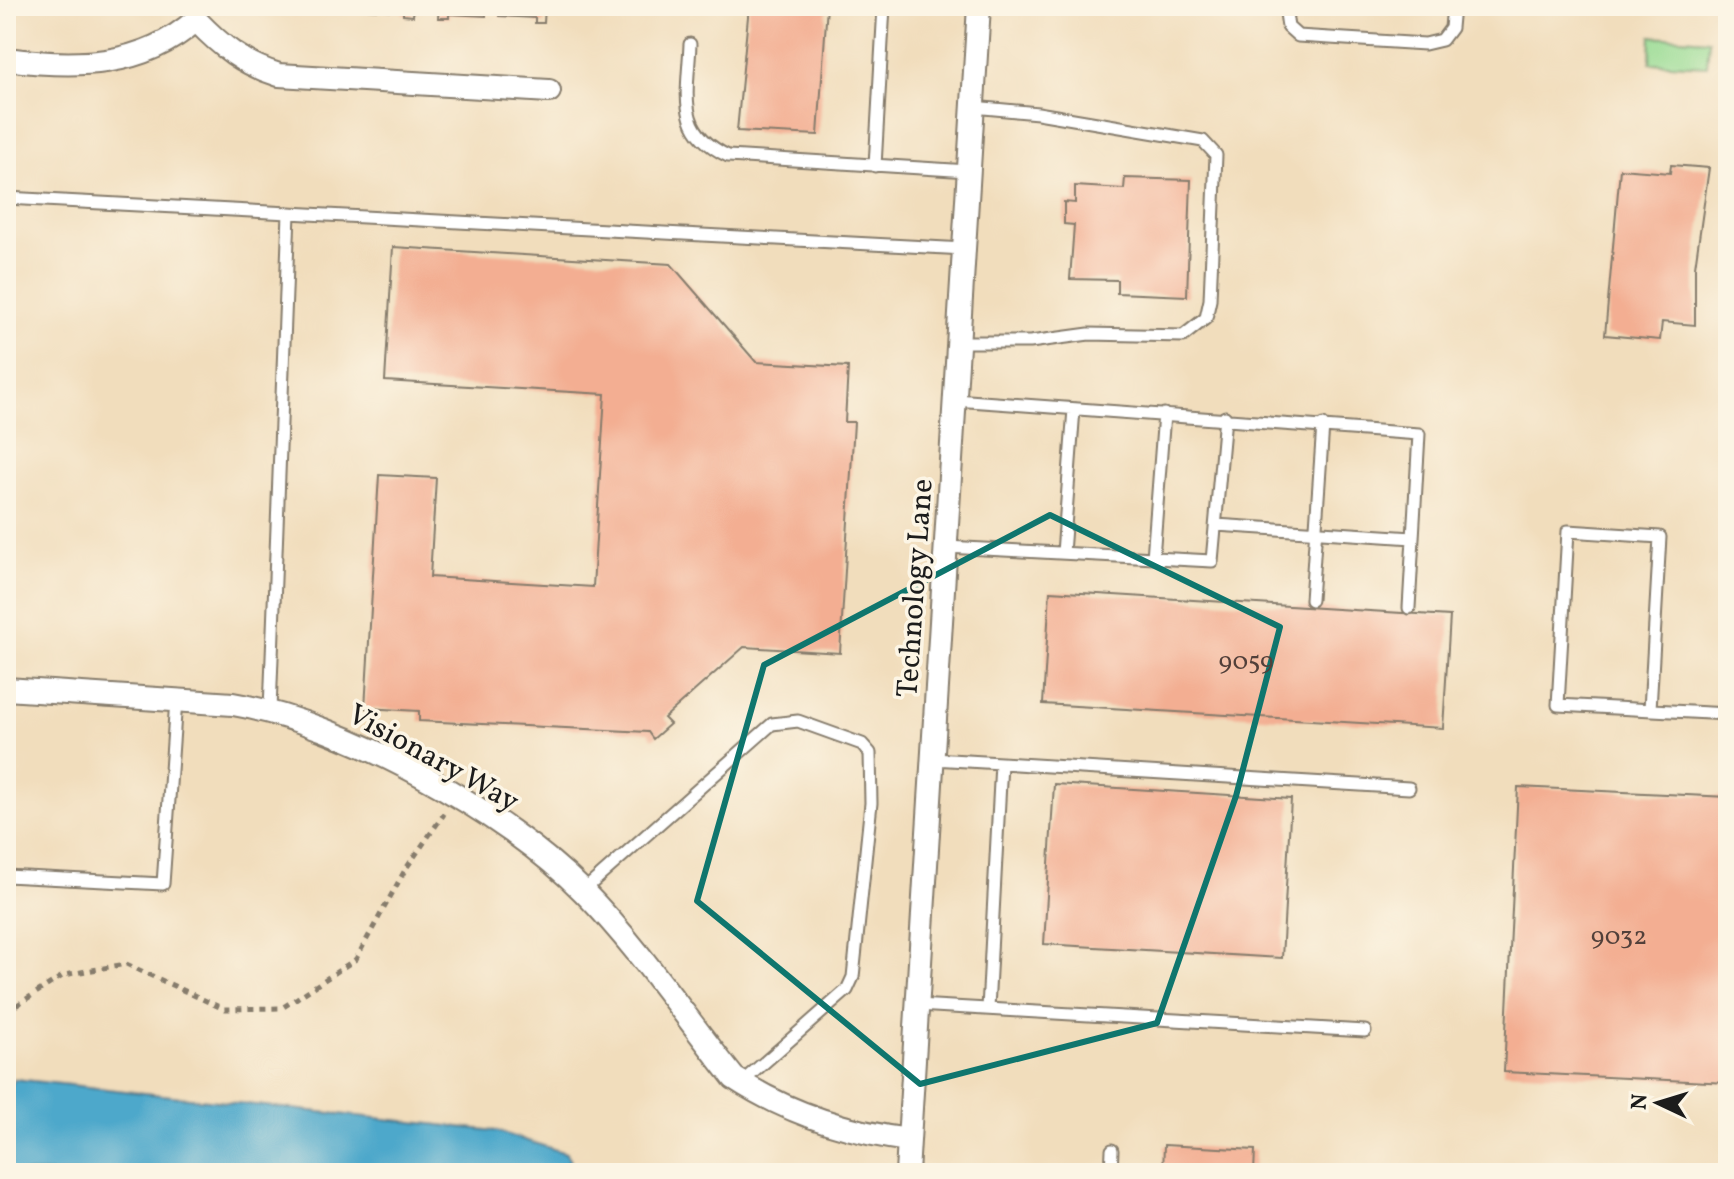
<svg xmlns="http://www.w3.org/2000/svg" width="1734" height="1179" font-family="Vollkorn,serif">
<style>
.green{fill:#97db93;stroke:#5a7c58;stroke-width:2}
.water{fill:#4ea8cb;stroke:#356274;stroke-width:2}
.building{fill:#f3ae92}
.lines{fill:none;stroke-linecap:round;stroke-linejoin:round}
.service-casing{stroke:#867c6c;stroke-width:15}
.minor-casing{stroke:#867c6c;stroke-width:26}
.path{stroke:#867c6c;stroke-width:5;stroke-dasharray:6 6;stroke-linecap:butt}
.service{stroke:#fff;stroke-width:11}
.minor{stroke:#fff;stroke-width:22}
.marked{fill:none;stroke:#0f766e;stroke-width:6;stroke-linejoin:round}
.labels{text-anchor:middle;stroke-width:7;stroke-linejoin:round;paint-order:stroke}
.number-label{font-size:26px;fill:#52403a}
.street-label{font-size:30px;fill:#1c1c1c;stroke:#fcf5e5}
</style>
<rect width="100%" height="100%" fill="#fcf5e5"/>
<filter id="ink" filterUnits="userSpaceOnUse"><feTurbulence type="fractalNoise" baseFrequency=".0125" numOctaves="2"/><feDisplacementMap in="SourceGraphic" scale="16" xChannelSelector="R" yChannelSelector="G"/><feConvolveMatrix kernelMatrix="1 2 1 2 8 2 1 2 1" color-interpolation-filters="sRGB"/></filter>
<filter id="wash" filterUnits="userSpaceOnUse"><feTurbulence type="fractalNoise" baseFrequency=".006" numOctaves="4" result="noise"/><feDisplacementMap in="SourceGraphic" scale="32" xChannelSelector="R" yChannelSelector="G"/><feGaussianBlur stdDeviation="1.8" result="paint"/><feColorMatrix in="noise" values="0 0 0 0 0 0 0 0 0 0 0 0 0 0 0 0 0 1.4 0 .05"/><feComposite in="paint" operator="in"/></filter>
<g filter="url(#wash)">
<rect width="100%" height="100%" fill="#f1ddbc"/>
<!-- green -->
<path class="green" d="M1651 36 1709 40 1707 66 1650 63Z"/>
<!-- water -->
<path class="water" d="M15 1079 496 1131 566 1153 576 1173H6V1092Z"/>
<g id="blocks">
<!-- building -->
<path class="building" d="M367 6H414L413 16 403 15V11L367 9Z
M439 6H486V16L449 14V18H438Z
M490 6H545L544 23H535V18L499 16V9Z
M749 6H827L818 135 737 131Z
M1671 165 1709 168 1695 267V325L1662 322 1660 340 1605 335 1620 169 1670 173Z
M1125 178 1191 180 1187 296 1117 293V280L1070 279 1074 225 1064 224V202L1075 203V186L1124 189Z
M393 247 671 264 756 362 848 367 845 422H854L840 653 744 647 664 718 670 724 653 739 648 732 419 721V711L365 708 379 475 436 478 430 577 593 587 605 394 385 381Z
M1050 591 1450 616 1443 728 1043 704Z
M1054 784 1291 799 1282 958 1044 944Z
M1518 787 1728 797V1083L1504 1072Z
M1164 1145 1255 1150 1254 1173H1163Z"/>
</g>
</g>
<g filter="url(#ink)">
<use href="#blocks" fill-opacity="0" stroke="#867c6c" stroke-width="2"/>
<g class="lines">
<!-- service casing -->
<g class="service-casing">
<path id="service" d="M1285 6 1288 27 1298 36 1425 44 1442 40 1451 28 1453 6
M690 44C688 94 675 131 728 156L969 171
M875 166 884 6
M6 198 289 213 270 710
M289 213 965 249
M959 342H1030L1089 334 1183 336 1206 318 1210 300 1216 155 1203 141 1038 113 973 107
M955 400 1419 434 1409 608
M1216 525 1413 538
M946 547 1212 561 1225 417
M1063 553 1074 409
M1153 558 1164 414
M1311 600 1323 425
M1650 709 1660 537 1568 531 1558 705 1728 714
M933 759 1001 763 988 1009
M1001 763 1409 788
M6 876 163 884 176 700
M583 891 772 724 798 721 862 744 870 753 871 803 853 977 847 990 741 1083
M917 1005 1365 1031
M1111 1173 1112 1150"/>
</g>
<!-- minor casing -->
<g class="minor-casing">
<path id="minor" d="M6 59C75 68 142 68 196 20 222 47 243 64 279 75L549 91
M6 689 233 704C345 723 504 811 584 892 640 949 685 1017 734 1078 786 1112 847 1132 909 1140
M907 1173 979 6"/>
</g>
<!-- path -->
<path class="path" d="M6 1012 64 975 126 964 224 1009 282 1008 356 959 405 870 444 814"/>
<!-- service -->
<use href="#service" class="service"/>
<!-- minor -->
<use href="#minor" class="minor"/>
</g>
</g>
<!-- marked area -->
<path class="marked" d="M1050 515 1280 627 1236 796 1157 1023 920 1084 697 901 764 665Z"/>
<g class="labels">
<!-- number labels -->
<g class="number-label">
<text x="1246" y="669">9059</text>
<text x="1619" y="944">9032</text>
</g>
<!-- street labels -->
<g class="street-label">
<text transform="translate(914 588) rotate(-86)" y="10">Technology Lane</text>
<text transform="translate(434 757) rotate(29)" y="10">Visionary Way</text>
</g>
</g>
<!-- margin -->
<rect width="1734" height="1179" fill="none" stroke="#fcf5e5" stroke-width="32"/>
<!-- north arrow -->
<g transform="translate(1658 1103) rotate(274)" stroke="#fcf5e5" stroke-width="6" paint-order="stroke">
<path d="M0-6L14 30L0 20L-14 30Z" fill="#1c1c1c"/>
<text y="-12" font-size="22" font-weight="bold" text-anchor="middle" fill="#1c1c1c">N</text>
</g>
</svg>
